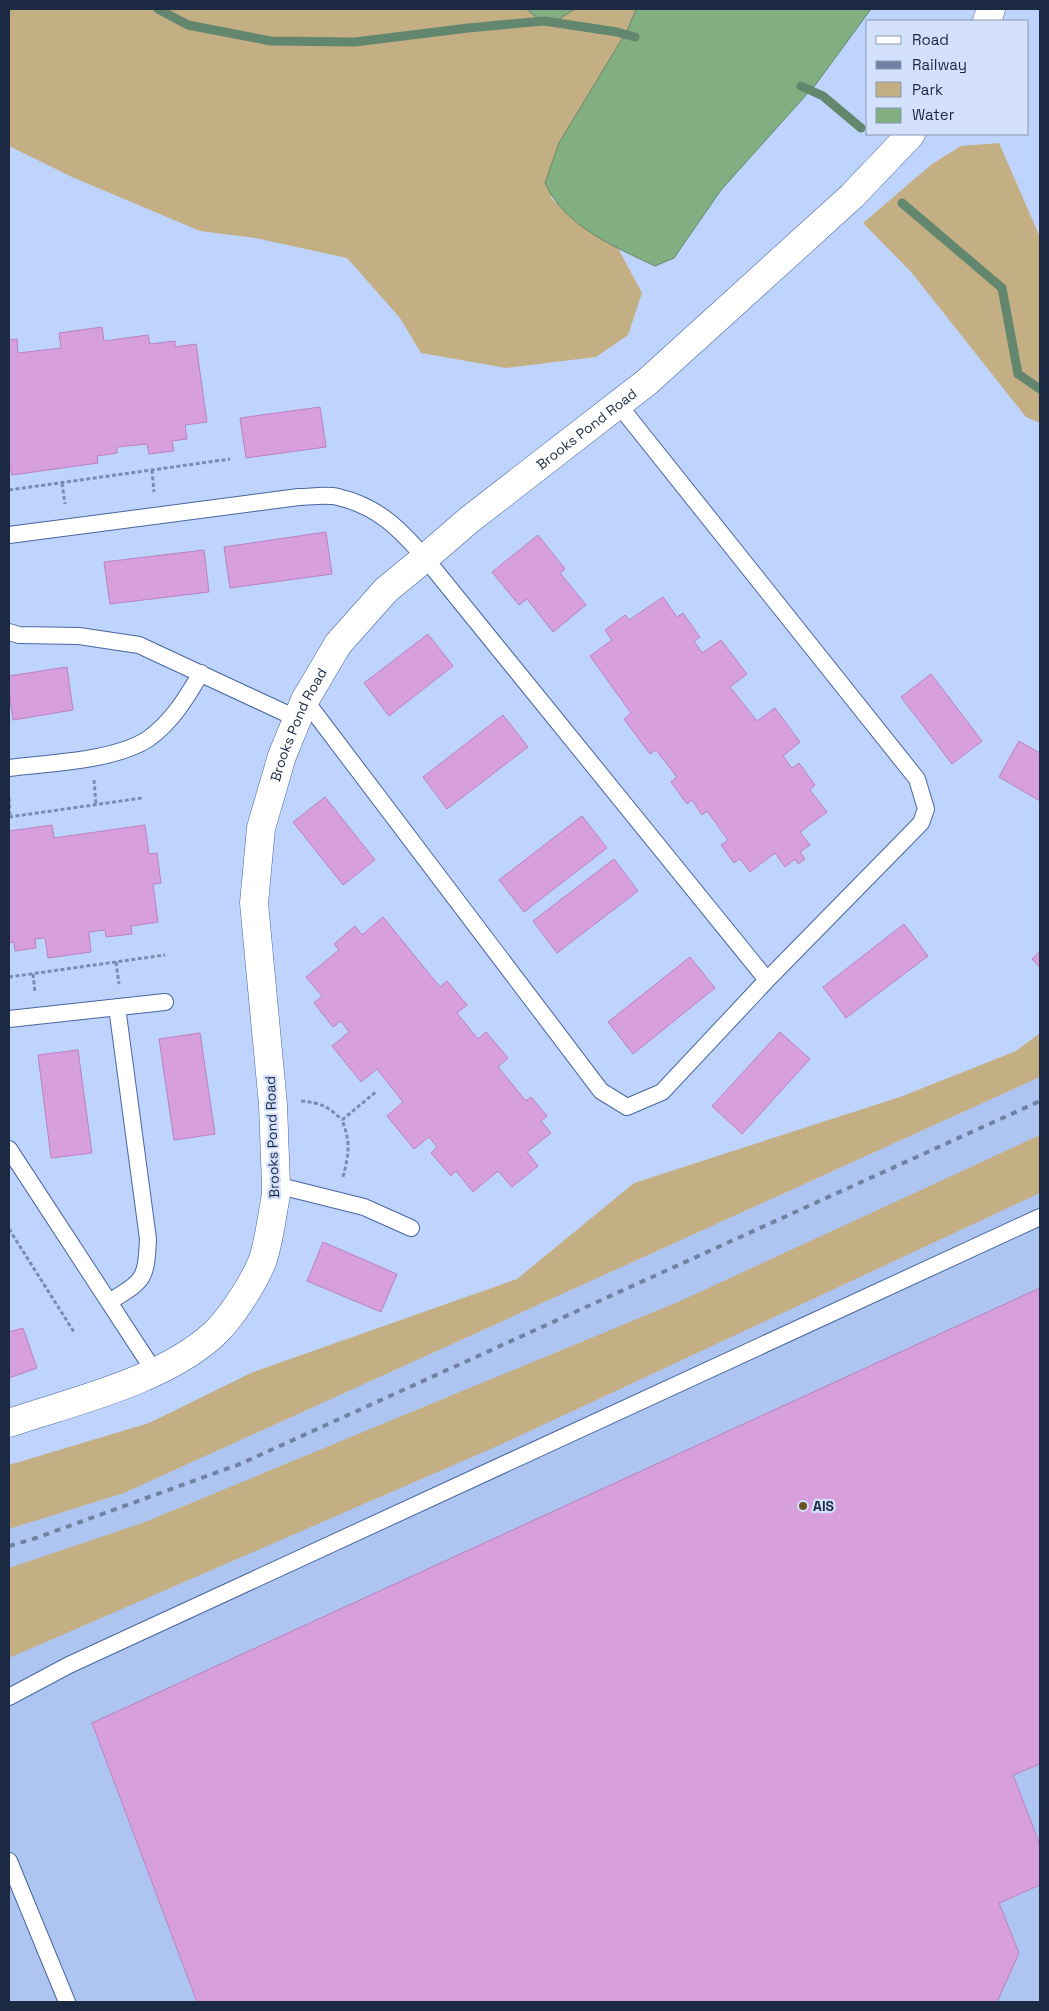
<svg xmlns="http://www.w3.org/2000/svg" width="1049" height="2011" font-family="'Space Grotesk',sans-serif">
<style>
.built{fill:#afc5f1}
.green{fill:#c4af85}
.water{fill:#82af81;stroke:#63876e}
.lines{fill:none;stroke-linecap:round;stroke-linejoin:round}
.stream{stroke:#63876e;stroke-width:9}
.building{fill:#d7a0dc;stroke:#b983bd}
.service-casing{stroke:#4966a3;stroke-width:18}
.minor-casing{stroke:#4966a3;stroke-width:29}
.path{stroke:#7a8bae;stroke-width:3;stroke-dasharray:4 2.5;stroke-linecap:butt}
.service{stroke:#fff;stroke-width:16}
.minor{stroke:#fff;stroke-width:28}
.rail{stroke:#7082a3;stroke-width:4;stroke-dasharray:6 6;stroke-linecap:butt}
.poi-dot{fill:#6a5423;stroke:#d3e1fd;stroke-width:2}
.labels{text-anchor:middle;stroke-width:4.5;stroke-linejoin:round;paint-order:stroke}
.street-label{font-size:14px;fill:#1c2943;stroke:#d3e1fd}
.poi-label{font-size:14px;font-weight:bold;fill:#1c2943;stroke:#d3e1fd;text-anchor:start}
</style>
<rect width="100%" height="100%" fill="#bfd4fd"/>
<!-- built -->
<path class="built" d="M1040 1077V2002H9V1529L124 1493Z"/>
<!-- green -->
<path class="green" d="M9 9H526L548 26 575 9H636L628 29 551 198 580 225 618 248 642 293 628 335 596 357 506 368 421 353 400 318 347 258 255 238 200 231 72 177 9 146Z
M999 143 1040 237V423L1026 417 912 273 863 223 932 164 961 146Z
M1040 1033V1077L124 1493 9 1529V1465L149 1423 253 1372 517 1279 634 1183 900 1097 1016 1051Z
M1040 1135V1193L502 1444 9 1658V1568L145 1522 678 1302Z"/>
<!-- water -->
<path class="water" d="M526 9H575L548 26Z
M636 9H871L816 84 721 190 674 258 655 266C615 247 564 226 545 183L559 143 628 29Z"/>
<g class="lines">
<!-- stream -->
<path class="stream" d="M158 9 188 25 271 41 355 42 468 28 544 21 617 32 635 37
M801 86 823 96 861 128
M902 203 1002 288 1018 374 1040 389"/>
</g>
<!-- building -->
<path class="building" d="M102 327 104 341 148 335 150 344 175 341V347L196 344 207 422 185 425 187 439 172 441 174 451 149 454 147 444 117 447V453L97 456 98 463 12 475 9 463V340L17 339 18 353 61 348 59 333Z
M320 407 326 447 246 458 240 418Z
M326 532 332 574 230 588 224 547Z
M538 535 565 569 560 573 586 605 553 632 527 599 519 605 492 572Z
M204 550 209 592 110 604 104 562Z
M663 597 677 617 683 613 700 637 694 641 702 653 721 640 747 674 730 687 757 721 775 708 800 742 783 756 792 768 799 763 815 785 810 790 827 812 800 832 810 845 800 852 805 859 798 864 795 859 785 867 775 853 750 872 740 859 734 863 721 845 728 840 707 811 702 815 692 800 687 804 671 782 677 777 656 750 650 754 624 719 631 713 590 656 612 640 605 630 625 615 629 620Z
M428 634 453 666 389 716 364 683Z
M67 667 73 710 13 720 9 691V676Z
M931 674 982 741 952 764 901 697Z
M503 715 528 747 447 809 423 777Z
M1019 741 1040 753V801L999 777Z
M325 797 375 860 343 885 293 822Z
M582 816 607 848 524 912 499 880Z
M52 825 54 838 145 825 149 854 157 853 161 883 153 884 158 922 131 926 132 934 106 937 105 930 89 932 91 952 48 958 45 938 35 939 36 948 15 951 14 942 9 943V831Z
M614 859 638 891 557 953 533 921Z
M383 917 440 987 447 981 467 1005 457 1013 478 1039 486 1032 508 1058 498 1067 526 1101 531 1097 547 1116 541 1121 551 1133 527 1152 538 1166 512 1187 498 1171 473 1192 456 1171 451 1176 431 1153 437 1147 429 1137 414 1149 387 1116 403 1102 377 1069 361 1082 332 1046 349 1032 341 1021 333 1027 314 1003 322 996 306 977 339 950 334 944 355 926 362 935Z
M904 924 928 956 846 1018 823 987Z
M1040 951V968L1032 959Z
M690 957 715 988 633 1054 608 1022Z
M780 1032 810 1059 742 1134 712 1106Z
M200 1033 215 1134 174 1140 159 1039Z
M78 1050 92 1153 51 1158 38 1055Z
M323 1242 397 1274 381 1312 307 1281Z
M1040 1288V1764L1013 1775 1040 1845V1885L999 1903 1019 1953 997 2002H197L92 1723Z
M23 1328 37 1368 9 1378V1332Z"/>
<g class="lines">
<!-- service casing -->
<g class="service-casing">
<path id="service" d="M9 535 299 497C311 497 326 494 338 497 377 506 399 528 425 558L767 980
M9 632 19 635 79 636 139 645 298 719
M305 700 601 1091 627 1107 662 1092 767 980 921 823 926 809 917 779 618 404
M9 768C49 763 114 761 148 739 172 722 187 697 201 673
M9 1019 165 1002
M9 1149 154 1371
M276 1185 364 1207 411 1228
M109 1302C144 1280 146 1281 148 1239L117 1007
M9 1697 69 1665 1040 1217
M9 1861 67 2002"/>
</g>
<!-- minor casing -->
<g class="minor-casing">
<g id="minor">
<path d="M987 21 991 9"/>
<path id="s1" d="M9 1423C74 1401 163 1381 214 1334 231 1318 253 1284 262 1262 269 1244 272 1214 276 1195V1185L273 1105 254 903 261 828 282 756 305 700 338 644 386 590 425 558 469 520 647 382 852 196 911 134"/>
</g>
</g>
<!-- path -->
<path class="path" d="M152 470 154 492
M62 483 65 504
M9 490 230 459
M94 780 96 804
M9 798 10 817
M9 817 142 798
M116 962 119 984
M33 974 35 993
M9 977 165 955
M301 1101C321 1103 328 1106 342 1120
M343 1177C349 1153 351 1143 342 1120L377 1091
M9 1229 74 1332"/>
<!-- service -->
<use href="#service" class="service"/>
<!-- minor -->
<use href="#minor" class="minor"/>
<!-- rail -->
<path class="rail" d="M9 1546 36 1538 240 1464 1040 1101"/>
</g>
<!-- markers -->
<circle class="poi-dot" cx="803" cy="1506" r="5"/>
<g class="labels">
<!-- street labels -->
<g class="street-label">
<text dy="5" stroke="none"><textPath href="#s1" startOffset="1279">Brooks Pond Road</textPath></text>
<text dy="5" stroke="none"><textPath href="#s1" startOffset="859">Brooks Pond Road</textPath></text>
<text transform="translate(272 1137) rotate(-92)" y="5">Brooks Pond Road</text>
</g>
<!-- poi labels -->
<g class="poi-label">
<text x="813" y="1511">AIS</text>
</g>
</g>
<!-- border -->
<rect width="1049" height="2011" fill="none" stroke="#1c2943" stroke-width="20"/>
<!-- legend -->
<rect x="866" y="20" width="162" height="115" fill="#d3e1fd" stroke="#8a97b3"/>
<rect x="876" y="36" width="25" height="8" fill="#ffffff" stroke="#8a97b3"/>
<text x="912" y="45" font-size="15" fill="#1c2943">Road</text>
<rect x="876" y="61" width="25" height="8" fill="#7082a3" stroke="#8a97b3"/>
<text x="912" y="70" font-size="15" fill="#1c2943">Railway</text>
<rect x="876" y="82" width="25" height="15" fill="#c4af85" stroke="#8a97b3"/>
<text x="912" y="95" font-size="15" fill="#1c2943">Park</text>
<rect x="876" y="108" width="25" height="15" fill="#82af81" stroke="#8a97b3"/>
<text x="912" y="120" font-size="15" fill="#1c2943">Water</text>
</svg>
